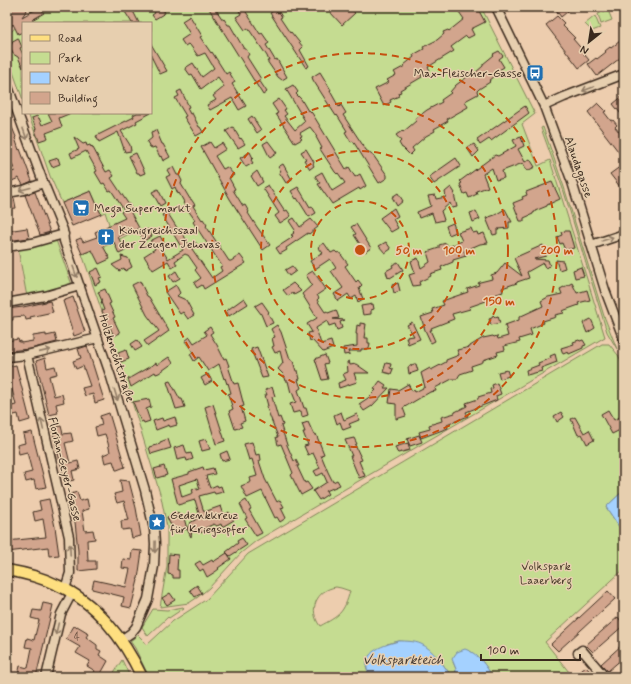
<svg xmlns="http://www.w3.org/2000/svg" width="631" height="684" font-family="Mynerve,sans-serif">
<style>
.built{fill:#e2bea1}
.green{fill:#c5dc91;stroke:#808358;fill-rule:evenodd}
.water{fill:#a4d1ff;stroke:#7a8ea5}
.building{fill:#d2a58d;stroke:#3b2a1e;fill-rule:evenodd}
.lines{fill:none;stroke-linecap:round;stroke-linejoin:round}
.minor-casing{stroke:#3b2a1e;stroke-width:11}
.major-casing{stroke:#3b2a1e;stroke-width:13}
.minor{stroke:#e7cfaf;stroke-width:8}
.major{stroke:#fedf80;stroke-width:10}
.oneway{stroke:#917c66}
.ring{fill:none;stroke:#c55010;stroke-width:2;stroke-dasharray:7 5}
.labels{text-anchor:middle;stroke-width:3;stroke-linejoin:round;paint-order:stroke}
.number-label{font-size:10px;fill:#61493a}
.poi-label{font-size:12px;fill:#3b2a1e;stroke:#e7cfaf;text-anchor:start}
.street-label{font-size:12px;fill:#3b2a1e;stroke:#e7cfaf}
.park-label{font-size:12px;fill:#493c2a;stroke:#e7cfaf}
.water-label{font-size:13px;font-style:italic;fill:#463b34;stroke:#e7cfaf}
.centre{fill:#c55010;stroke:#e7cfaf;stroke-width:2}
.ring-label{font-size:12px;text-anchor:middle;font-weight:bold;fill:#c55010;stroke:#e7cfaf;stroke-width:3;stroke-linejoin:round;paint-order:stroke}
</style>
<rect width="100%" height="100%" fill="#edcdae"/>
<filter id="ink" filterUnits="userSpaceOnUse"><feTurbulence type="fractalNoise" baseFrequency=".025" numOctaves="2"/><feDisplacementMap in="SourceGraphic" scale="8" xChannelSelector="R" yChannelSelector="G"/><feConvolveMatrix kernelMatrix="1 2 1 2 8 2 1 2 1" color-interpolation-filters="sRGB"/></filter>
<g filter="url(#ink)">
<!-- built -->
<path class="built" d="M18 249 27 297 7 300V251Z"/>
<!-- green -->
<path class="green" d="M35 7H481L535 114 522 124 538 166 550 160 605 337 256 541 241 553 209 588 198 597 189 603 160 607 167 566V527L161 497 123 372 82 254 110 244 131 233 122 220 106 228 109 224 105 212 101 214 91 191 62 203 50 176 28 113H151V23H23V100L8 58 7 36Z
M608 10 612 20 601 24 598 14Z
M595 16 600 28 592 31 585 24Z
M543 127 564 187 604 316 617 349 607 332 564 192 541 128Z
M56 240 72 285 27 297 18 249Z
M602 344H609L618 355 624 366V490L606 507 624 534V569L545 642 573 677H493L482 661 470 651 453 662 456 669V672L450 674 439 659 412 642 399 641 387 644 366 666 370 677H149L135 648 130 641 138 635 144 641 147 645 173 621 207 599 248 554ZM336 587 341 588 350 591C344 613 339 616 320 626 308 610 316 590 336 587Z
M183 607 184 608 169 618 168 617 148 636 142 627 153 609 167 610Z
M122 660 130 677H110H111Z"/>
<!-- water -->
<path class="water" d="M624 490V534L606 507Z
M399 641C406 641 414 641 421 644 433 649 443 665 450 674L456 672V669L452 659 457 652 465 649C478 653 486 666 493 677H370C358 653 380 646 399 641Z"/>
<!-- building -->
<path class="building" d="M13 7H29L22 17 40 7 44 13 32 20 34 23H23V32L18 34 13 24 7 32V13H9Z
M122 7H140L133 11 139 23H132Z
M152 7H162L165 13 155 19 152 15 155 13Z
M208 7H214L223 20 224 19 228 25H230L244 49H246L249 54 247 57 261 79 259 80 267 92 263 95Z
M237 7H243L260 34 262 33 269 43 266 45 275 60 277 59 287 77 282 80 278 77 267 61H269L267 56 248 28 245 30 236 17 241 14Z
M336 7H349L355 13 342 25 330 12Z
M460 7H486L479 11 485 22 471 29 474 35 468 38 466 36 451 47 454 51 428 67 430 70 421 75 422 77 400 90 401 92 398 93 399 96 390 100 391 102 384 106 375 89 389 82 387 80 396 75 394 72 405 66 404 65 414 57 413 55 424 49 423 47 437 40 444 34 443 32 448 30 449 31 464 19 457 9Z
M554 7H573L561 17Z
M275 10 277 13 279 12 282 17 280 18 290 33 291 32 303 47 300 50 309 66 306 68 270 13Z
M190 16 202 36 200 37 211 53 212 52 226 74 229 72 235 82 232 84 246 106 239 110 232 98 210 110 207 105 216 100 213 96 224 87 218 77 201 89 192 74 190 75 185 68 193 63 202 77 214 68 205 53 198 56 190 45H189L188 44 185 46 181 40 190 34 182 21Z
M557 16 564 23 562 25 575 38 573 39 585 53 584 54 589 60 579 68 546 25Z
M18 38 22 47 20 48 23 55V68L18 57 13 54 9 45 12 44 11 42Z
M624 38V55L597 76 588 64 596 58 597 59 606 52 605 51 610 47 611 48Z
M151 44 167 71 160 74 151 56Z
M499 51 503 56 499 59 504 67 499 70 500 72 489 81 490 82 479 89 477 91 478 94 465 101 468 107 447 119 448 121 434 129 435 131 426 136 412 148 414 151 410 155 403 148H402L399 143 401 141 396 135 402 131 403 132 416 121 415 119 427 110 442 102 441 100 451 93 450 92 456 85 474 72 475 73 483 66V64L494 55 493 54Z
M320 72 331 90 330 91 339 107 341 105 346 113 343 115 366 150 372 155H373L387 175V178L379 183 353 141 351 142 345 132 347 131 337 115 336 116 313 80 312 77Z
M293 85 298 92 296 94 301 99 308 111 309 110 312 113 346 169 349 167 355 177 360 174 366 186 360 190 359 188 332 204 318 184 320 183 315 176 322 172 332 191 345 183 338 173 337 174 335 172 320 149 322 148 316 137 317 136 310 127 300 133 302 136 300 137 302 139 295 143 276 114 278 113 272 104 279 99 286 109 284 110 287 114 284 116 295 130 305 121 286 89Z
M181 90 189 107 187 108 190 114 192 113 199 127H200L203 132 196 136 184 117 186 116 175 98 179 96 177 92Z
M624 95V112L621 114 613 104Z
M598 103 606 111 604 112 611 121 613 120 617 125 615 127 624 138V152L621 155 588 112Z
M525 106 529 113 491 141 489 139 480 145 477 140Z
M48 113H71L59 118 62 127 46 133 48 138 39 141 35 130 36 129 32 118 37 116 38 118H39L42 125 52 121Z
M137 113H151L136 121 137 123 121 131 130 145 131 151 125 152 118 132 99 142 96 136 134 117 133 115Z
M7 115 16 137 15 138 19 150 20 149 32 181 23 185 19 178 7 183V173L15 171 7 153Z
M252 116 261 130 257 133 248 119Z
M233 127 240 139 241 138 245 144 238 148 226 131Z
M156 130 162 144H163L170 157 163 161 161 156 160 157 155 147 152 148 150 147 147 142 152 138 151 132Z
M74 137 83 144 86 143 87 146 90 145 91 147 92 146 106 172 110 170 114 176 111 178 133 211 131 213 139 228 129 233 128 232 118 237 125 251 119 254 114 242 103 246 110 259 99 264 92 250 82 254 76 240 81 238 83 242 97 237 95 232 125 218 121 212 124 210 111 190 109 191 104 183 102 184 95 172 97 171 86 151 72 158 70 153 79 149Z
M521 137 524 146 518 149 525 162 530 159 535 167 527 171 523 163 502 171 504 178 496 180 492 168 483 174 488 187 476 191 477 194 469 198 467 193 464 194 460 184 462 183 460 181 495 155 498 156 516 146 513 140Z
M268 141 277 153 270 158 263 144Z
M210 142 214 148 222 143 226 149 215 156 223 169 227 167 234 175 229 178 235 189 233 190 243 206 245 205 249 212 248 213 257 227 270 245 263 250 230 199 201 147Z
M474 144 479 151 473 157 467 148Z
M306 149 314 162 313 164 314 166 310 169 304 160 306 159 301 152Z
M250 152 253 158 251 160 253 163 246 167 240 158Z
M136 153 145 173 140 175 139 173H137L129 156Z
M58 158 60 164 52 167 49 161Z
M456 158 461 166 434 184 429 177Z
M283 164 292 180 286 183 279 172 281 171 278 167Z
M621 166 624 170V192L610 174Z
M173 167 177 175H179L182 181 181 184 190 199H191L195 205 193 206 202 220 203 219 207 225 206 226 229 261H231L240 255 246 263 204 289 202 285 197 288 194 283 201 278 195 270 197 268 188 255H187L185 254 175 261 177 265 172 268 168 261 153 270 144 256 155 249 150 241 160 236 164 243 159 245 168 259 183 250 162 215 167 212 179 231 181 230 189 245 195 242 198 245 192 249 212 278 222 271 220 267 222 266 193 222 195 220 183 203 184 202 179 193 178 194 175 187 172 189 166 177 170 175 167 170Z
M257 171 263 182 257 186 251 176Z
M552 182 560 199 547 205V206L535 211V212L533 213V214L524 218V221H520L513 203 523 199 522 197 527 195 526 192Z
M268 185 285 211 287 210 291 216 280 223 275 216 279 213 263 188Z
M298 187 310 207 312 206 316 213 309 217 297 198 296 199 291 191Z
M451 187 455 193 454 194 457 207 452 208 450 203 441 211 444 220 435 222 432 213 419 218 417 212 431 206 428 196 435 195 436 199 446 197 445 192Z
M158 189 165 203 160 206 152 192Z
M91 191 101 214 72 226 62 203Z
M35 192 50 232 40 235 25 195Z
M398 193 403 201 397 206 392 197Z
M14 198 16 208 9 209V207H7V199Z
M394 208 398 216 393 219 398 228 391 232 380 218Z
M505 209 512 222H509V228L498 229 499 230H497V234L493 235 486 218 495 215Z
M476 211 480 219 473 222 470 213Z
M294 218 300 227 311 219 318 227 309 234 308 233 286 248 287 250 280 254 276 248 290 239 293 236 291 235 294 233 293 232 295 230 289 221Z
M453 223 456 232 449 235 446 226Z
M356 224 371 248 365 252 354 235 356 234 351 227Z
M27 228 29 238 7 241V231Z
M471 228 473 233 477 232 478 235 484 233 488 243 480 244 464 251 466 256 453 260V262L441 267 442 270 430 274 431 276 419 282 420 285 413 286 409 275 415 273 411 261 418 258 421 268 430 262 427 252 439 248V245L446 243 448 247 462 241 458 232Z
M148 229 152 236 144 241 140 234Z
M565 231H569L574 248 565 250 562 243 560 244 557 237 562 235 561 232Z
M386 242 391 249 385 253 379 246Z
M324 243 331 253 335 251 337 253 339 252 348 264 345 266 356 282 358 280 362 285 359 288 363 299 358 302 356 296 351 299 348 294 338 301 334 294 343 288 331 271 336 268 330 259 315 269 310 261 323 253 318 247Z
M543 245 546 256 534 259 548 260 550 266 545 268 543 263 527 272 529 278 517 282V283L502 288 503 292 488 297 489 300 469 307 470 309 452 314 454 319 431 328 432 330H430L435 341 431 343 425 330 421 317 433 313 432 309 444 305 442 301 468 292 467 289 479 285 478 283 480 282 492 279 491 275 497 273 505 263 522 276 514 258Z
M121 256 128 258 132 267 125 271 124 268 119 271 112 265 122 260Z
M556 260 563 261 565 268 559 270Z
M398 262 403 270 390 278 389 277 388 278 386 271 393 267 392 265Z
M292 266 296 271 289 276 285 270Z
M581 267 584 276 575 278 573 270Z
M98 268 102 277 99 278 101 282 95 285 90 272Z
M176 271 180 278 173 282 169 276Z
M313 271 326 289 317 295 319 298 317 300 325 312 327 311 328 313 336 310 339 318 333 319 345 320 340 322 342 328 337 330 335 324 329 326 327 321 316 328 321 344 331 341 333 348 323 352 312 340 310 341 308 333 312 332 307 324 317 318 302 294 312 285 306 275Z
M140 281 147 296 149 297 169 331 148 346 144 341 159 331 147 315 132 285Z
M293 283 301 291 294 295 293 293 288 296 283 290Z
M398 283 400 291 394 293 392 285Z
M572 283 577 293 587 290 590 300 578 303 579 305 565 310 563 311 564 313 555 315 556 317 543 321 544 323 530 329 532 335 519 339 520 342 504 346 505 350 497 352 498 355 483 360V362L471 366 472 370 460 374 457 379H452L435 388 436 391 430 392 403 408 406 416 396 419V404L389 403 391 389 398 390 408 384 412 391 414 390 415 392 425 387 421 373 430 368 431 370 446 362V360L459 355 457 350 470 347V346L483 338 493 336 494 337 497 336 498 339 508 336 505 325 519 320V317L543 306 541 301 548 297 562 294 560 289Z
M176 285 180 293 177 296 186 300 194 315 188 319 183 312 180 314 165 292Z
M105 289 111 303 109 304 115 317 113 318 120 333 114 336 102 311 104 310 101 302 102 301 98 292Z
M73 297 85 332 74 336 63 301Z
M244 298 248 304 229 316 226 311Z
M50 301 53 312 30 317 31 319 26 320 25 316 13 317V320H7V309L23 307Z
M262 302 269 312 268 313 273 323 266 326 261 314 255 306Z
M373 304 374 309 371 310V314L363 315 361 306Z
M493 315 495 317 498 316 500 323 491 325 489 319 492 318Z
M591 319 595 328 587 333 583 323Z
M412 322 420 339 408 344 406 337 414 336 407 325Z
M360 323 366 324 364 338H368V343H370L369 349H361V351H349L350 354 344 355 343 348 357 346V334H356L357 325 360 326Z
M277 325 281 332 290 359 293 361 296 371H298L300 379 298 380 301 388 298 390 304 408H306L308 415 302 417 301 411 293 413 290 404 296 402 292 392 291 393 288 381H286L284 375 278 369 283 363 280 351 275 353 272 347 274 346 272 338 275 337 271 329Z
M210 327 213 332 210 334 217 345 224 359 226 358 229 366H228L234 384 238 383 244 406 241 407 245 421 240 423 242 427 235 429 229 411 233 409 228 394 231 393 228 383 227 384 225 378 224 379 219 364 208 371 199 357 194 361 190 354 193 352 185 341 190 337 194 343 207 335 204 331Z
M46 334V336L55 334 57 342 30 349 7 351V341L18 339 19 342 21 341V343L33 341V336Z
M137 340 142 347 135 351 131 344Z
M579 340 580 341 583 340 586 345 583 346V348L569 354 568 352 563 354 561 348 574 344 573 342Z
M87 346 104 400 95 403 93 394 85 396 83 391 82 388 90 386 83 366 76 369 73 361 81 358 78 349Z
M257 347 268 377 262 378 251 349Z
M126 350 129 359 121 362 118 353Z
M555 354 557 362 541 368 542 371 527 375 526 370 539 365 538 363 551 358 550 356Z
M325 355 328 363 324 364 328 379 322 380 315 359Z
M169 357 173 363 159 373 156 374 155 372 131 387 128 379 156 363 157 365Z
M45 358 47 368 55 366 57 374 49 376 54 396 62 394 64 402 56 404 58 413 49 415 36 361Z
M349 361 350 365 356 364 369 373H354L357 382 339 388 338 383 346 380 343 374 348 372 347 362Z
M386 363 391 364 390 368 393 369 391 374 383 372Z
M414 364H416L418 371 409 374 408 367Z
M16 365 30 420 20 423 18 414 10 416 8 407 16 405 11 385 7 386V377L9 376 7 367Z
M507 370 509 376 500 379 498 372Z
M208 374 212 381 205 385 201 378Z
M170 381 180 399H182L185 407 176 409 167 382Z
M380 381 386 385 384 388H389L372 406 364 411 359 404 368 398 376 390 374 389Z
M497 383 501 394 496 396 497 400 466 412 468 416 447 425 448 428 421 438 419 432 430 429 429 425 442 421 441 417 455 413V412L467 406 466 403 478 399V397L491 393 490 389 493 388 492 385Z
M272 387 275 396 272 397 278 418 280 417 283 425 281 426 287 445 294 461 296 460 299 466H297L305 483 307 482 312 489 301 495 291 475 293 473 281 444 278 445 276 437H278L266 406H268L265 395H267L265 390Z
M149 399 151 407 146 409 150 421 144 423 143 421 141 422 133 402Z
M213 404 225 441 216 444 205 407Z
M608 410 614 420 624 415V428L612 434 601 414Z
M341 412 344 420 357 414 359 420 349 424 351 427 343 430 340 422 337 424 334 415Z
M561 412 564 417 557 422 554 416Z
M109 413 125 467 117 470H116L113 461 105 463 103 455 110 452 108 443 105 434 97 436 95 427 102 425 100 416Z
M175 417 177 425 170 427 169 425 156 430 153 421 162 418 163 421Z
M575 417 584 433 589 430 594 440 587 444 582 434 578 435 571 419Z
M308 422 314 435 316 434 324 454 321 455 328 472 333 482 337 480 340 485 326 491 328 494 319 500 313 491 327 482 323 473 317 476 314 471 320 468 313 453 308 455 304 446 308 445 303 432H305L302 424Z
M61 426 63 434 71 433 73 441 65 443 70 463 78 461 80 469 72 471 74 480 65 482 52 428Z
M32 432 46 487 36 489 34 480 26 482 24 474 32 472 27 452 19 454 17 445 25 443 23 434Z
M419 435 422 442 410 446 407 439Z
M354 438 357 444 355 445 362 460 359 461 365 476 359 478 350 456H352L345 440Z
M168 439 171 448 151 454 149 447 160 444V442Z
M206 439 210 449 202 451 199 441Z
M252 442 256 455 260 454 261 460 259 461 265 479 277 502 280 500 284 507 281 508 286 518 280 522 277 517 275 518 262 491 247 498 241 486 251 482 250 478 257 476 252 459 249 460 244 444Z
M408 443 410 450 398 453 397 452 395 447Z
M184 445 187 454 191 453 193 459 187 461 186 458 177 460 174 448Z
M227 451 230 459 222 461 220 454Z
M164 466 167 475 157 478 154 469Z
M203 467 204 470 213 468 215 474 206 476 210 488 217 485 218 487 221 486 223 492 215 494 214 492 199 496 204 512 221 506 224 515 229 512 234 520 222 527 221 524 217 526 214 524 205 528 206 530 201 533 199 530 192 531 191 537 187 529 173 532 171 524H170L167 517 178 513 180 519 184 518 187 529 190 523 200 517 195 500 178 505 171 479 189 474V472ZM197 479 200 489 197 490V488L192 489 193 493 182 497 179 485Z
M120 480 129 481 136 508 141 536 132 538 130 529 122 530 121 521 129 520 124 501 117 503 114 494 122 492Z
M77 492 80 501 87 499 89 509 82 511 85 531 93 530 95 539 87 540 88 561H96V569L78 571V551L75 522 68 495Z
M49 499 55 527 59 555 49 556 48 547 7 552V541L46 537 43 519 35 521 33 512 41 510 39 501Z
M246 500 251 509 249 510 262 533 256 536 245 519 247 518 240 504Z
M242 538 247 545 230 556 226 552 238 543 237 541Z
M132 550 142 551 138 579H137L138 580 131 608 122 606 124 597 92 589 94 580 126 587 130 569 122 568 123 559 131 560Z
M227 553 231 559 218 568 219 569 215 572 207 577 203 569 200 571 195 564 200 561 203 565 212 560 213 562Z
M169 554 178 555 177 570H179V578H173V575L168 574Z
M197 585 202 593 195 597 190 590Z
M608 591 615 599 558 651 551 644Z
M170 593 175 600 167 605 162 598Z
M43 603 53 605 36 677H26L18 675 20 666 28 668 32 648 25 647 27 638 34 640 39 620 31 618 33 610 41 611Z
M618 617 624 625 593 652 586 645Z
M74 626 76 627 77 626 87 632 86 633 88 634 86 637 97 645V649L101 651 99 655 108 661 99 677H91L95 671 87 666 90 661 76 653 80 647 66 639Z
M624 643V657L608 671 601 664Z
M586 667 595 677H582L578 673Z"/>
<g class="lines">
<!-- minor casing -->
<g class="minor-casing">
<path id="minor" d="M496 7 544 106 572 182 605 290 624 340
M7 84 42 179 63 230 64 241 111 377 145 490 154 529 155 544 154 566 148 599 136 627 131 633 121 640
M544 106 564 97 624 74
M7 193 24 190 43 183
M591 245 624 234
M7 247 32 243 64 234
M7 303 45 296 80 286
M27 355 69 537 70 573 65 589
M7 357 27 355 98 338
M578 653 582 650 605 677
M46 677 61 614 72 593"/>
</g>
<!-- major casing -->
<g class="major-casing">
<path id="major" d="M7 570C24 573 41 577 57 585 96 602 124 639 142 677"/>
</g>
<!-- minor -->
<use href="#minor" class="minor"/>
<!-- major -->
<use href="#major" class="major"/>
</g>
<!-- one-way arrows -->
<defs><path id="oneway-shaft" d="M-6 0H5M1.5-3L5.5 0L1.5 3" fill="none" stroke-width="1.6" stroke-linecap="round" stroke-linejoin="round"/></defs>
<g class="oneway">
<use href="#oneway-shaft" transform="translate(588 89) rotate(160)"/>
<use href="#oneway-shaft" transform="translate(25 134) rotate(70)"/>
<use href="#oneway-shaft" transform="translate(25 189) rotate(165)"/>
<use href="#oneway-shaft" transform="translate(608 239) rotate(-17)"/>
<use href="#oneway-shaft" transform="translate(75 272) rotate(71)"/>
<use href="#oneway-shaft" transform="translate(45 351) rotate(-13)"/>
<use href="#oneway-shaft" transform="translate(116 395) rotate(73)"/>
<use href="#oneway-shaft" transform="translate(42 424) rotate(-103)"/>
<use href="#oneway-shaft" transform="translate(155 547) rotate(91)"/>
<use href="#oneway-shaft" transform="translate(70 550) rotate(-93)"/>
<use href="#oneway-shaft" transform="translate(57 629) rotate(103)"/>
</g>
</g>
<!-- distance rings -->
<g class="ring">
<circle cx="360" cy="250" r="49"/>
<circle cx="360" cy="250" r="99"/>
<circle cx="360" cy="250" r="148"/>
<circle cx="360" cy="250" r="197"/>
</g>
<!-- icons -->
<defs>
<g id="bus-square" transform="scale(0.9)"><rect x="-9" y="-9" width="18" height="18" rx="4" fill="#1f6fb2" stroke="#e7cfaf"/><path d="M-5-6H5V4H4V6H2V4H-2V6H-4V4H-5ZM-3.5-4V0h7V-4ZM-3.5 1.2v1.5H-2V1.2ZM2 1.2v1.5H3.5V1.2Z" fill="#fff"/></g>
<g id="supermarket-square" transform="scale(0.9)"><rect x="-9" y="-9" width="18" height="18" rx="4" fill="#1f6fb2" stroke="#e7cfaf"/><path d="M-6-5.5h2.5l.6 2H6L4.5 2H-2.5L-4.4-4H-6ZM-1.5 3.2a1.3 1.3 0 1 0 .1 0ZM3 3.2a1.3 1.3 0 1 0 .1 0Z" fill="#fff"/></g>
<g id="church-square" transform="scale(0.9)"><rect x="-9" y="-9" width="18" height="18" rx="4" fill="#1f6fb2" stroke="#e7cfaf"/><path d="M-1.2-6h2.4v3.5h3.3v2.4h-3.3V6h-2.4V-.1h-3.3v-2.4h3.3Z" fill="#fff"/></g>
<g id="sight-square" transform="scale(0.9)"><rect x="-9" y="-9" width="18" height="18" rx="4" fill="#1f6fb2" stroke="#e7cfaf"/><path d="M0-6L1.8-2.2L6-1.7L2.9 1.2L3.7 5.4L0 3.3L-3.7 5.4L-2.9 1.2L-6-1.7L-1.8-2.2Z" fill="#fff"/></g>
</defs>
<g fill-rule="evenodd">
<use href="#bus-square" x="535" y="73"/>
<use href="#supermarket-square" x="81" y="208"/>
<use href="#church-square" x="106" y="237"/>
<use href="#sight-square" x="157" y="522"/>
</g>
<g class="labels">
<!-- number labels -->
<g class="number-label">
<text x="77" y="640">4</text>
</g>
<!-- poi labels -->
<g class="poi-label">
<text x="522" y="77" text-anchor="end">Max-Fleischer-Gasse</text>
<text x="94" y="212">Mega Supermarkt</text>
<text x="119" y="234">Königreichssaal<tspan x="119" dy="14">der Zeugen Jehovas</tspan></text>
<text x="170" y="519">Gedenkkreuz<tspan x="170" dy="14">für Kriegsopfer</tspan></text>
</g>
<!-- street labels -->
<g class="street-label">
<text transform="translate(579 167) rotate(71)" y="4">Alaudagasse</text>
<text transform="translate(117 358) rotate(72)" y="4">Holzknechtstraße</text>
<text transform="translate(65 469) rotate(76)" y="4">Florian-Geyer-Gasse</text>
</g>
<!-- park labels -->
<g class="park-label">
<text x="546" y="570">Volkspark<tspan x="546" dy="14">Laaerberg</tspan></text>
</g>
<!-- water labels -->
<g class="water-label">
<text x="403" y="664">Volksparkteich</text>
</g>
</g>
<circle cx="360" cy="250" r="6" class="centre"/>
<g class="ring-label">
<text x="409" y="254">50 m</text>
<text x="459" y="254">100 m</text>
<text x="557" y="254">200 m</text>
<text x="499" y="305">150 m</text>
</g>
<!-- margin -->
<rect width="631" height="684" fill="none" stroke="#e7cfaf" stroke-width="24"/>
<rect x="12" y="12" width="607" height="660" fill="none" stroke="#3b2a1e" stroke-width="1.5" filter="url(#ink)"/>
<!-- legend -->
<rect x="22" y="22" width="130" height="92" fill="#e7cfaf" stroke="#a28d75"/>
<rect x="30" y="35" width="20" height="6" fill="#fedf80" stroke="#a28d75"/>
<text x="58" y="42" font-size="12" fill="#3b2a1e">Road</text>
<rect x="30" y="52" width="20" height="12" fill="#c5dc91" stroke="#a28d75"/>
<text x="58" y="62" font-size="12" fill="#3b2a1e">Park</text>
<rect x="30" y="72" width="20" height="12" fill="#a4d1ff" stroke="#a28d75"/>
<text x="58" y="82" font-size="12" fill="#3b2a1e">Water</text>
<rect x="30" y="92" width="20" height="12" fill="#d2a58d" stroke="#a28d75"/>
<text x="58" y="102" font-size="12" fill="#3b2a1e">Building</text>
<!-- north arrow -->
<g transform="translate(589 42) rotate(210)" stroke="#e7cfaf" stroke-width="3" paint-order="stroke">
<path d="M0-3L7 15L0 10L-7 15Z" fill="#3b2a1e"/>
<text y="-6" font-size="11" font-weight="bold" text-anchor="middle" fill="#3b2a1e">N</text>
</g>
<!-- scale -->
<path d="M481 654v6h99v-6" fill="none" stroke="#3b2a1e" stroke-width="2"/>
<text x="487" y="654" font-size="12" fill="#3b2a1e" stroke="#e7cfaf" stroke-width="3" paint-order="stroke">100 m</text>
</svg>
